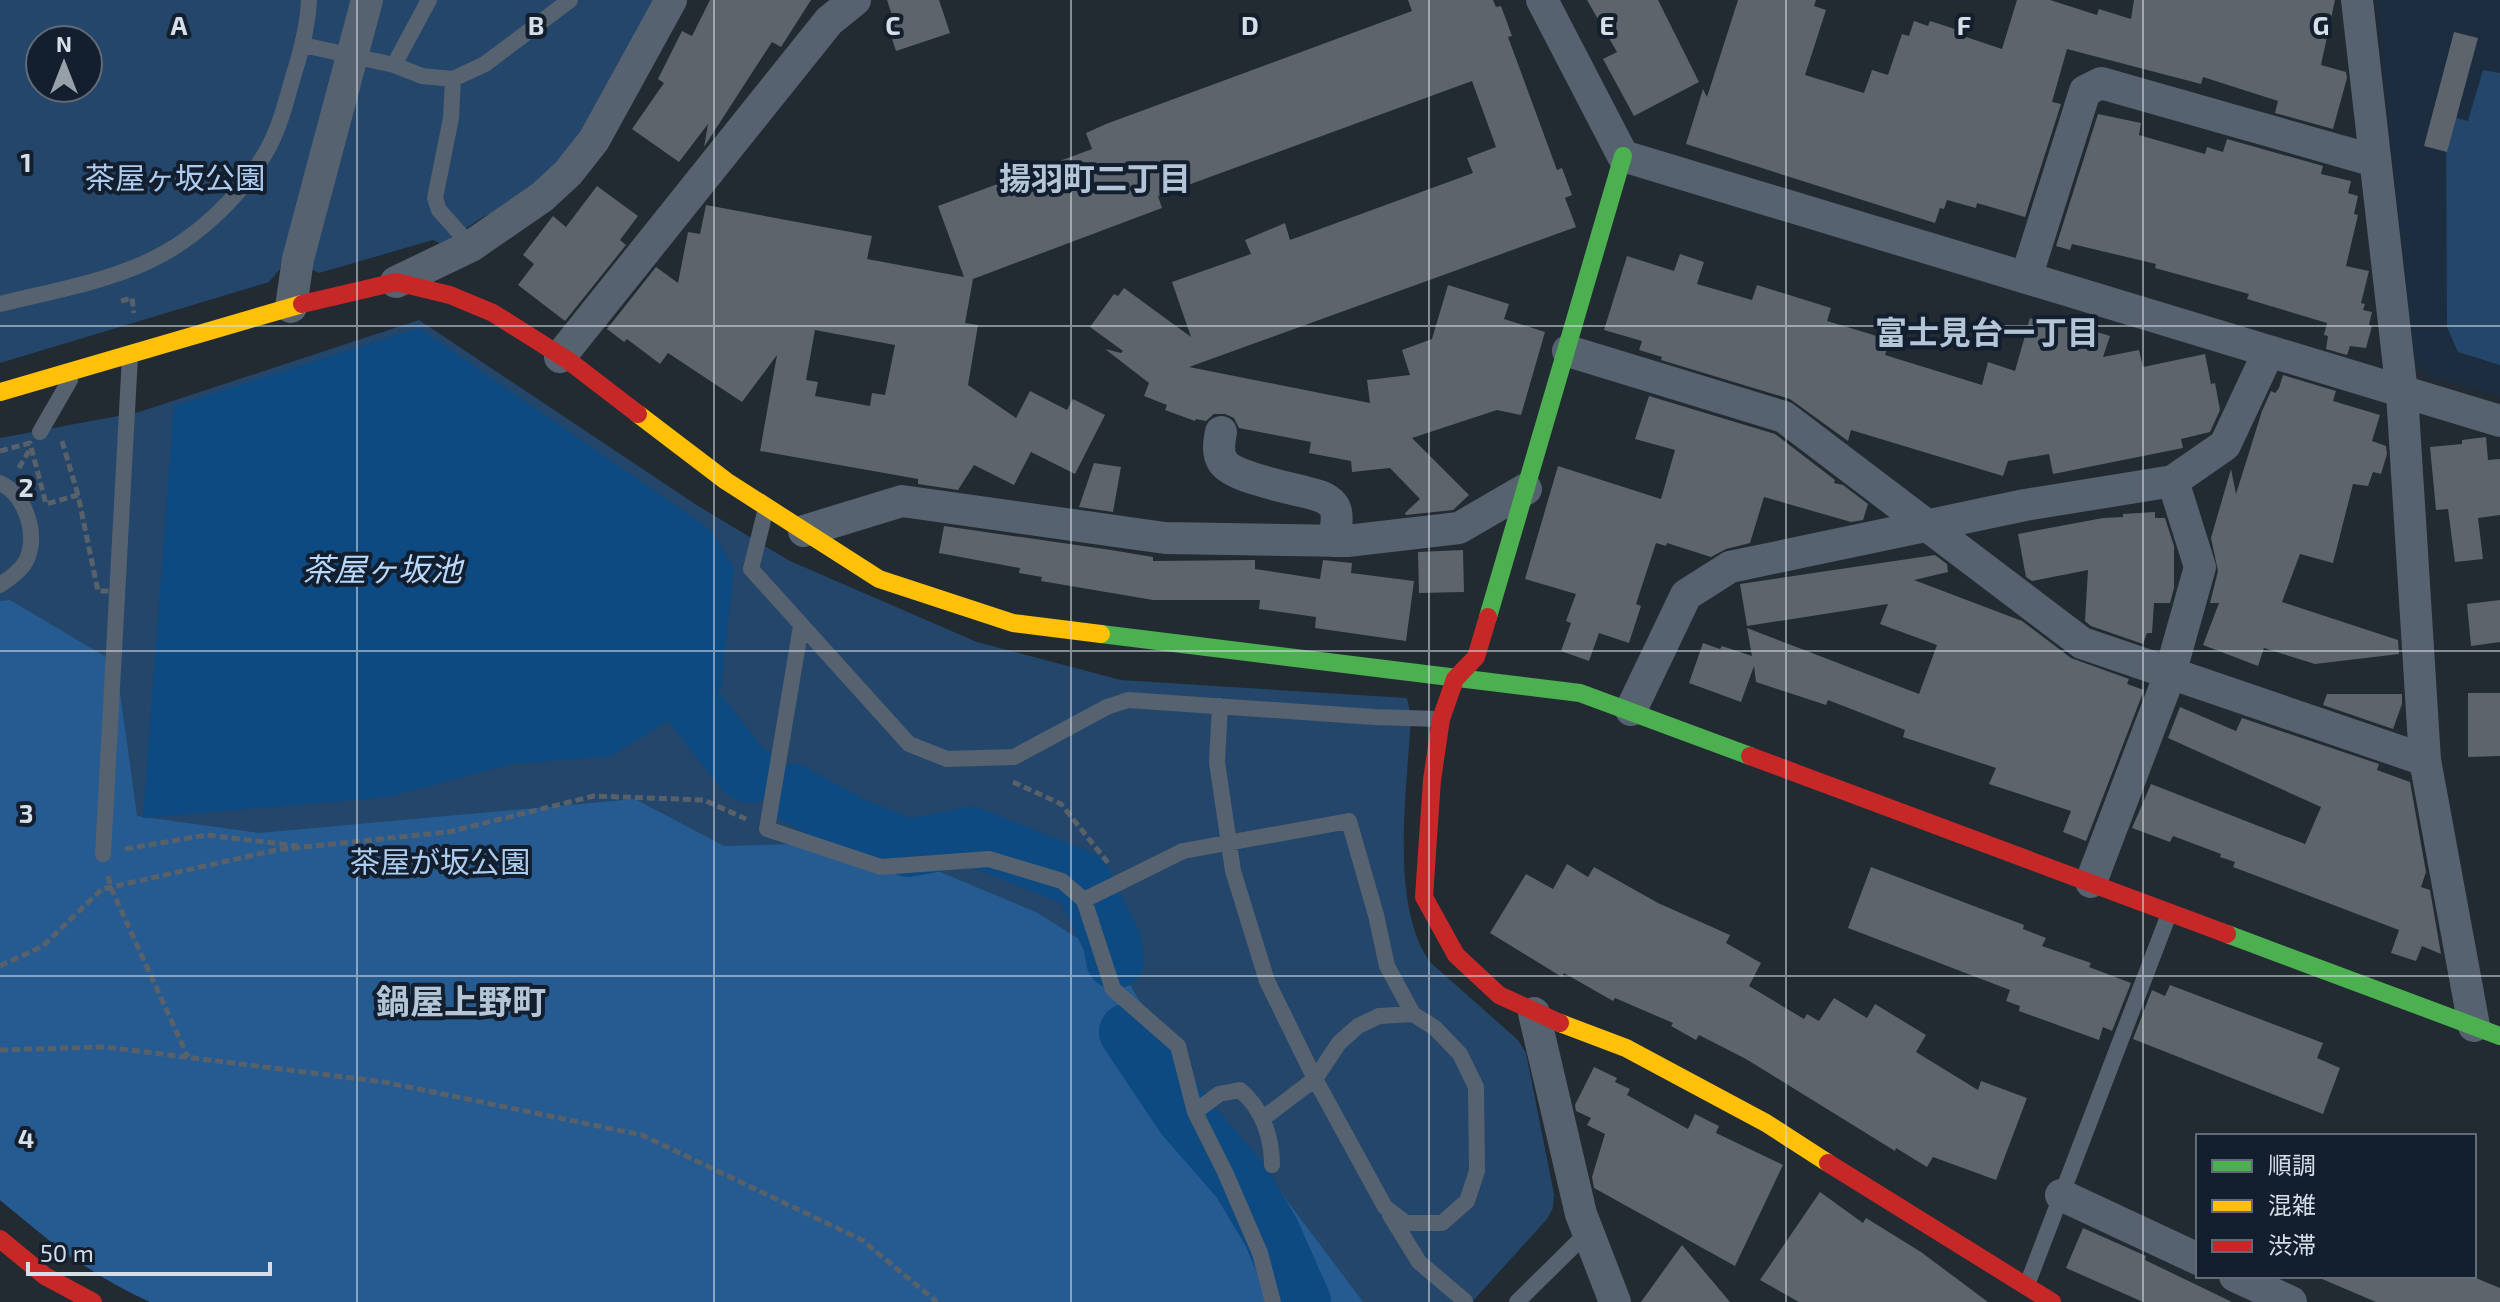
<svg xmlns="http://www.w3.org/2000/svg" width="2500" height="1302" font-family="'Exo 2','Noto Sans JP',sans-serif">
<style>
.built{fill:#1d2d40}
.green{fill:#23466a;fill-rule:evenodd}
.forest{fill:#265b92}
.water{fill:#0c4a81}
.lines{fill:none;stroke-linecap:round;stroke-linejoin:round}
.river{stroke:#0c4a81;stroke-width:58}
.building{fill:#5d646b;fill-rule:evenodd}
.path{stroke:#58616a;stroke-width:5;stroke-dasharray:8 4;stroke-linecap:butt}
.lane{stroke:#56626f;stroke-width:16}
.street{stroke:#56626f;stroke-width:32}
.fast{stroke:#4caf50;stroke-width:18}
.slow{stroke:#ffc107;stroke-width:18}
.jam{stroke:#c62828;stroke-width:18}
.path-bridge{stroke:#58616a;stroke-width:5;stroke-dasharray:8 4;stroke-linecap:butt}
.grid{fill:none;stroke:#d6dee8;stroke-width:2;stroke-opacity:0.55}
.labels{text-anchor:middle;stroke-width:8;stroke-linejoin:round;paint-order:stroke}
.park-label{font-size:30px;fill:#aeccef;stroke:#131f2e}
.neighbourhood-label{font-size:32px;font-weight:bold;fill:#b4c5d8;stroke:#131f2e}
.water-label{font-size:32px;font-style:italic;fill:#b9d8fb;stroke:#131f2e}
.quarter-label{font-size:34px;font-weight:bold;fill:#b4c5d8;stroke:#131f2e}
.grid-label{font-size:26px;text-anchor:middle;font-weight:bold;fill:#d6dee8;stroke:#131f2e;stroke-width:8;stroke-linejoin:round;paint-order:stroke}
</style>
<rect width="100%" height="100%" fill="#222a32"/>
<!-- built -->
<path class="built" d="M2376 0H2500V397L2424 375 2414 362Z"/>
<!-- green -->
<path class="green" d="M0 0H355L280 269 269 282 0 363ZM40 40H88V88H40Z
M380 0H656L598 110 560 164 502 209 483 217 442 244 433 240 319 273 311 269Z
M2483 70 2500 73V365L2458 352 2447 327 2446 115 2468 121Z
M419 320 695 504 790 561 977 642 1121 680 1407 698 1411 716C1408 785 1388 906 1431 963L1518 1040 1526 1053 1554 1194 1553 1208 1547 1219 1472 1302H150L69 1257 0 1200V438L139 412Z"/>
<!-- forest -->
<path class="forest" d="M10 600 116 663 137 816 259 833 635 799 724 846 868 842 1036 912 1117 963 1185 1077 1267 1174 1363 1302H150C93 1277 48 1240 0 1200V601Z"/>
<!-- water -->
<path class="water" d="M419 328 711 530 734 569 721 688 611 756 512 764 388 797 143 818 174 406Z"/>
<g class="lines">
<!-- river -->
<path class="river" d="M693 706 743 770 750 774
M793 793 852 826 908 848 971 836 1082 880 1112 942 1115 960
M1128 1032 1185 1117 1240 1180 1271 1232 1302 1302"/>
</g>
<!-- building -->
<path class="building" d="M710 0H811L781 47 772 42 704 147 708 124 679 162 632 129 664 83 658 79 682 31 692 36Z
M887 0H939L950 33 896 51 887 23 894 21Z
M1408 0H1493L1496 7 1501 6 1512 36 1508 37 1557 170 1562 168 1572 195 1565 198 1576 227 1189 367 1370 403 1367 380 1410 375 1402 350 1432 339 1448 285 1509 304 1504 319 1545 332 1521 415 1497 410 1412 438 1469 495 1453 510 1406 515 1405 513 1420 499 1390 468 1352 472 1351 461 1309 453 1311 442 1239 428 1234 418 1225 414H1214L1206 421 1196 419 1195 421 1165 410 1167 405 1144 396 1149 383 1105 349 1121 353 1123 351 1090 327 1114 294 1118 296 1124 288 1191 337 1172 282 1251 254 1245 240 1285 223 1290 240 1473 173 1467 158 1496 147 1472 81 1158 196 1162 208 973 279 965 323 978 325 968 385 1016 418 1030 391 1067 410 1073 399 1105 415 1075 474 1031 452 1014 485 974 465 958 490 918 484V479L760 451 777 355 742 402 668 353 660 364 627 339 624 342 607 329 656 267 678 283 688 232 700 234 706 205 872 236 867 259 964 277 938 206 1092 149 1086 133 1106 124 1412 11ZM815 330 895 345 885 395 872 393 870 406 815 396 818 382 806 380Z
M1587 0H1658L1699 82 1634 116 1603 59 1617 52Z
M1738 0H1816L1814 6 1826 10 1805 75 1864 93 1872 70 1888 75 1902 34 1909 36 1914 21 1928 26 1930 21 1955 29 1954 33 2002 49 2017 0H2050L2097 15 2099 9 2131 19 2134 0H2335L2321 65 2346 72 2347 78 2333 129 2275 113 2278 101 2203 77 2201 84 2067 49 2052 102 2061 104 2025 217 1977 203 1976 208 1947 200 1944 209 1940 208 1935 223 1686 144 1703 89 1707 97Z
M2454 32 2478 38 2447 152 2424 146Z
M2098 114 2141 123 2139 135 2205 154 2207 147 2223 152 2227 139 2323 166 2321 174 2351 181 2348 193 2358 196 2354 214 2358 215 2346 266 2369 271 2361 303 2365 304 2363 310 2372 312 2369 325 2372 326 2366 348 2350 346 2347 355 2326 349 2328 336 2324 335 2327 323 2247 299 2249 294 2155 268 2156 264 2072 244 2070 250 2056 246Z
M597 186 638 216 620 240 626 245 565 321 518 285 534 264 523 255 553 216 566 227Z
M1680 254 1704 262 1697 284 1752 300 1757 285 1831 308 1827 321 1890 340 1885 355 1982 385 1988 362 2015 371 2030 318 2050 324 2052 318 2110 336 2103 357 2139 350 2143 367 2205 354 2211 384 2215 383 2220 410 2210 432 2181 439 2183 448 2053 474 2049 454 2008 461 2003 476 1851 430 1848 441 1790 399 1661 360 1662 357 1639 350 1642 341 1604 330 1627 256 1674 271Z
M2283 375 2336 391 2333 401 2380 415 2372 441 2386 446 2387 454 2381 474 2373 472 2368 486 2353 484 2333 563 2300 554 2282 602 2398 640 2399 654 2315 664 2264 648 2258 666 2203 645 2219 603H2210L2218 571 2211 538 2231 469 2236 494 2262 411 2271 391 2275 393 2279 388Z
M1649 396 1775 434 1835 480 1834 483 1843 485 1868 504 1863 520 1851 522 1764 497 1750 543 1726 549 1711 557 1667 543 1666 546 1656 543 1636 604 1641 606 1629 643 1599 633 1589 661 1561 651 1571 623 1566 621 1576 594 1525 579 1558 466 1661 499 1675 450 1635 439Z
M2486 437 2488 460 2500 459V515L2478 518 2483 559 2455 562 2448 509 2436 510 2430 447 2462 444V440Z
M1094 463 1121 467 1113 512 1079 507Z
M2155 512V518H2165L2174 546V588L2170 603H2154L2152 633H2147L2143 644 2091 626 2085 621 2088 570 2032 581 2026 577 2018 534 2103 518 2123 517V514Z
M944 526 1111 550 1153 557V561L1255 560V569L1320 579 1323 560 1352 563 1351 573 1414 581 1406 641 1315 628 1316 617 1259 609 1260 600H1153L1041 581 1042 577 1019 573 1020 568 939 553Z
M1463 550 1464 592 1419 593 1418 552Z
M1935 555 1947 564 1948 572 1914 580 2022 621 2071 658 2129 679 2127 684 2144 690 2086 841 2063 832 2071 811 1989 784 1996 768 1903 737 1905 730 1828 700 1826 705 1756 682 1754 666 1741 702 1689 683 1703 643 1720 649 1722 646 1752 656 1747 628 1919 694 1937 645 1880 624 1888 604 1747 626 1740 584Z
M2500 600V642L2471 646 2467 604Z
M2468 693H2500V756L2468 757Z
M2327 694H2402V704L2393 729 2323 705Z
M2180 707 2236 731 2242 718 2379 764 2377 770 2410 782 2426 872 2421 887 2430 890 2441 954 2422 946 2416 961 2391 953 2399 930 2233 867 2235 862 2220 857 2221 854 2173 836 2170 842 2132 828 2151 784 2305 844 2321 807 2168 738Z
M1567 864 1588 877 1594 867 1658 903 1730 935 1726 943 1761 963 1749 986 1804 1019 1807 1014 1819 1021 1834 998 1867 1018 1875 1004 1926 1035 1916 1052 1978 1090 1981 1081 2027 1098 1996 1180 1933 1157 1927 1167 1896 1148 1895 1151 1746 1059 1699 1035 1696 1040 1671 1026 1673 1023 1615 998 1613 1001 1564 973 1562 977 1490 933 1526 874 1553 889Z
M1871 867 2024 925 2023 929 2046 938 2042 946 2091 963 2089 967 2131 983 2112 1031 2103 1027 2099 1040 2019 1011 2020 1006 2006 1001 2010 990 1848 928Z
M2170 985 2323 1043 2317 1058 2340 1068 2323 1114 2133 1039 2152 990 2165 996Z
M1594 1067 1617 1078 1615 1082 1630 1089 1627 1095 1688 1129 1695 1114 1719 1126 1716 1133 1783 1165 1735 1266 1594 1188 1592 1177 1605 1134 1587 1125 1591 1118 1576 1111 1575 1105Z
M1820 1192 1863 1223 1866 1218 1921 1252 1988 1302H1799L1760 1280Z
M2083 1228 2146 1256 2145 1260 2232 1302H2143L2066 1268Z
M1682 1245 1730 1302H1641Z
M2315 1276H2471L2500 1288V1302H2376Z"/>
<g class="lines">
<!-- path -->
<path class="path" d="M121 301 132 298 134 313
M62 441 78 495
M19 468 30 449
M1013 782 1061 804 1109 864
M125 849 207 835 298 846
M108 876 111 888 188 1057
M0 966 43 946 102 889 276 850 448 832 594 796 704 800 746 819
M0 1050 105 1047 384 1082 642 1135 862 1240 937 1302"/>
<!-- lane -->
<path class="lane" d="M303 45 394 65 422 76 453 79
M394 65 429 0
M471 246 439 210 435 198 451 118 453 79 485 64 570 0
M0 304C48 292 101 283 147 262 195 240 240 198 266 152 279 130 286 102 293 77 301 52 308 27 309 0
M40 432 70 380
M0 483C25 494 38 533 27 559 22 570 10 578 0 585
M766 508 751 569 909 744 947 759 1014 757 1107 707 1128 700 1374 717 1438 719
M801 626 767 829 881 867 989 859 1062 881 1084 900 1113 989 1178 1046 1195 1112 1225 1172 1260 1253 1273 1302
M103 854 130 356
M1084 900 1183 851 1349 821 1376 915 1387 966 1413 1014 1435 1028 1460 1054 1476 1087 1477 1171 1467 1201 1442 1223H1406L1385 1207 1315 1079 1267 981 1233 871 1217 762 1220 706
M1195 1112 1219 1094 1240 1090C1262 1108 1272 1137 1272 1165
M1262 1119 1315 1079 1339 1043 1358 1026 1379 1016 1413 1014
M1390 1215 1419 1262 1465 1301
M2027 1285 2169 914
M1517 1302 1588 1232"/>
<!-- street -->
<path class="street" d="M1542 0 1623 156 2500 421
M2357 0 2402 393 2425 760 2474 1026
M2026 278 2085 91 2101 83 2375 161
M396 282 471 246 542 197 568 173 594 140 671 0
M291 307 298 259 367 0
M1568 351 1784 417 2082 643 2425 760
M560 357 829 21 855 0
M1221 432C1219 442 1217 453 1223 462 1233 477 1286 487 1305 492 1314 494 1327 497 1333 505 1340 514 1335 531 1334 541
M804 531 902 501 1165 538 1347 541 1459 528 1526 489
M1631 710 1686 595 1730 567 2025 505 2173 481 2225 445 2269 351
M2091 882 2170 674 2200 567 2173 481
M1534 1013 1581 1214 1615 1302
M2061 1195 2198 1259
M2235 1276 2291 1302"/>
<!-- fast -->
<path class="fast" d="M1488 617 1623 156
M1101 634 1580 693 1750 756
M2227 934 2500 1036"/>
<!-- slow -->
<path class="slow" d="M0 392 302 304
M638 414 726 481 879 579 1013 623 1101 634
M1560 1023 1626 1048 1766 1123 1828 1163"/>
<!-- jam -->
<path class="jam" d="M302 304 396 282 450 295 493 313 569 361 638 414
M1488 617 1476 657 1455 679 1441 719 1432 780 1424 897 1456 955 1499 995 1560 1023
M1750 756 2227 934
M1828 1163 2052 1302
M0 1239 45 1276 93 1302"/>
<!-- path-bridge -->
<path class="path-bridge" d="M0 451 30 443 46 504 78 495 98 591H118"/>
</g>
<!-- grid -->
<path class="grid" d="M357 0V1302M714 0V1302M1071 0V1302M1429 0V1302M1786 0V1302M2143 0V1302M0 326H2500M0 651H2500M0 976H2500"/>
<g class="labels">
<!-- park labels -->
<g class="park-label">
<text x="175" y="189">茶屋ヶ坂公園</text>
<text x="440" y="873">茶屋が坂公園</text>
</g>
<!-- neighbourhood labels -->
<g class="neighbourhood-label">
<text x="1095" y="190">揚羽町二丁目</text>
<text x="1987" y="344">富士見台一丁目</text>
</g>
<!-- water labels -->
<g class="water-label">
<text x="382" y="581">茶屋ヶ坂池</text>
</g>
<!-- quarter labels -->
<g class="quarter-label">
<text x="461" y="1014">鍋屋上野町</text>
</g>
</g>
<g class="grid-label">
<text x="179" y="35">A</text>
<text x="536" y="35">B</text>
<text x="893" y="35">C</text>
<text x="1250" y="35">D</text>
<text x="1607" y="35">E</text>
<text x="1964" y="35">F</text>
<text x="2321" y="35">G</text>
<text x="26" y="172">1</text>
<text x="26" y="497">2</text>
<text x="26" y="823">3</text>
<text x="26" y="1148">4</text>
</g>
<!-- legend -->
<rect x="2196" y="1134" width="280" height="144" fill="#131f2e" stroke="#616b78" stroke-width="2"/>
<rect x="2212" y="1160" width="40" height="12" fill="#4caf50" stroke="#616b78" stroke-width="2"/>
<text x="2268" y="1174" font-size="24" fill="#d6dee8">順調</text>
<rect x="2212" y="1200" width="40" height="12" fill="#ffc107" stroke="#616b78" stroke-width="2"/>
<text x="2268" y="1214" font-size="24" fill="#d6dee8">混雑</text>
<rect x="2212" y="1240" width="40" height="12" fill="#c62828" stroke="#616b78" stroke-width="2"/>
<text x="2268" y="1254" font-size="24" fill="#d6dee8">渋滞</text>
<!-- north arrow -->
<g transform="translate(64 64)"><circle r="38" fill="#131f2e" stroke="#616b78" stroke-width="2"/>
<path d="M0-6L14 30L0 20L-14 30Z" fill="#979fa8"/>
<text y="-12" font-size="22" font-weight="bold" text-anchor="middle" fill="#d6dee8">N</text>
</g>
<!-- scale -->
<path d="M28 1262v12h242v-12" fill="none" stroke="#d6dee8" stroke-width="4"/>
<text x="40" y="1262" font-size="24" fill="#d6dee8" stroke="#131f2e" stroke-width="6" paint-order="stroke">50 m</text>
</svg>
